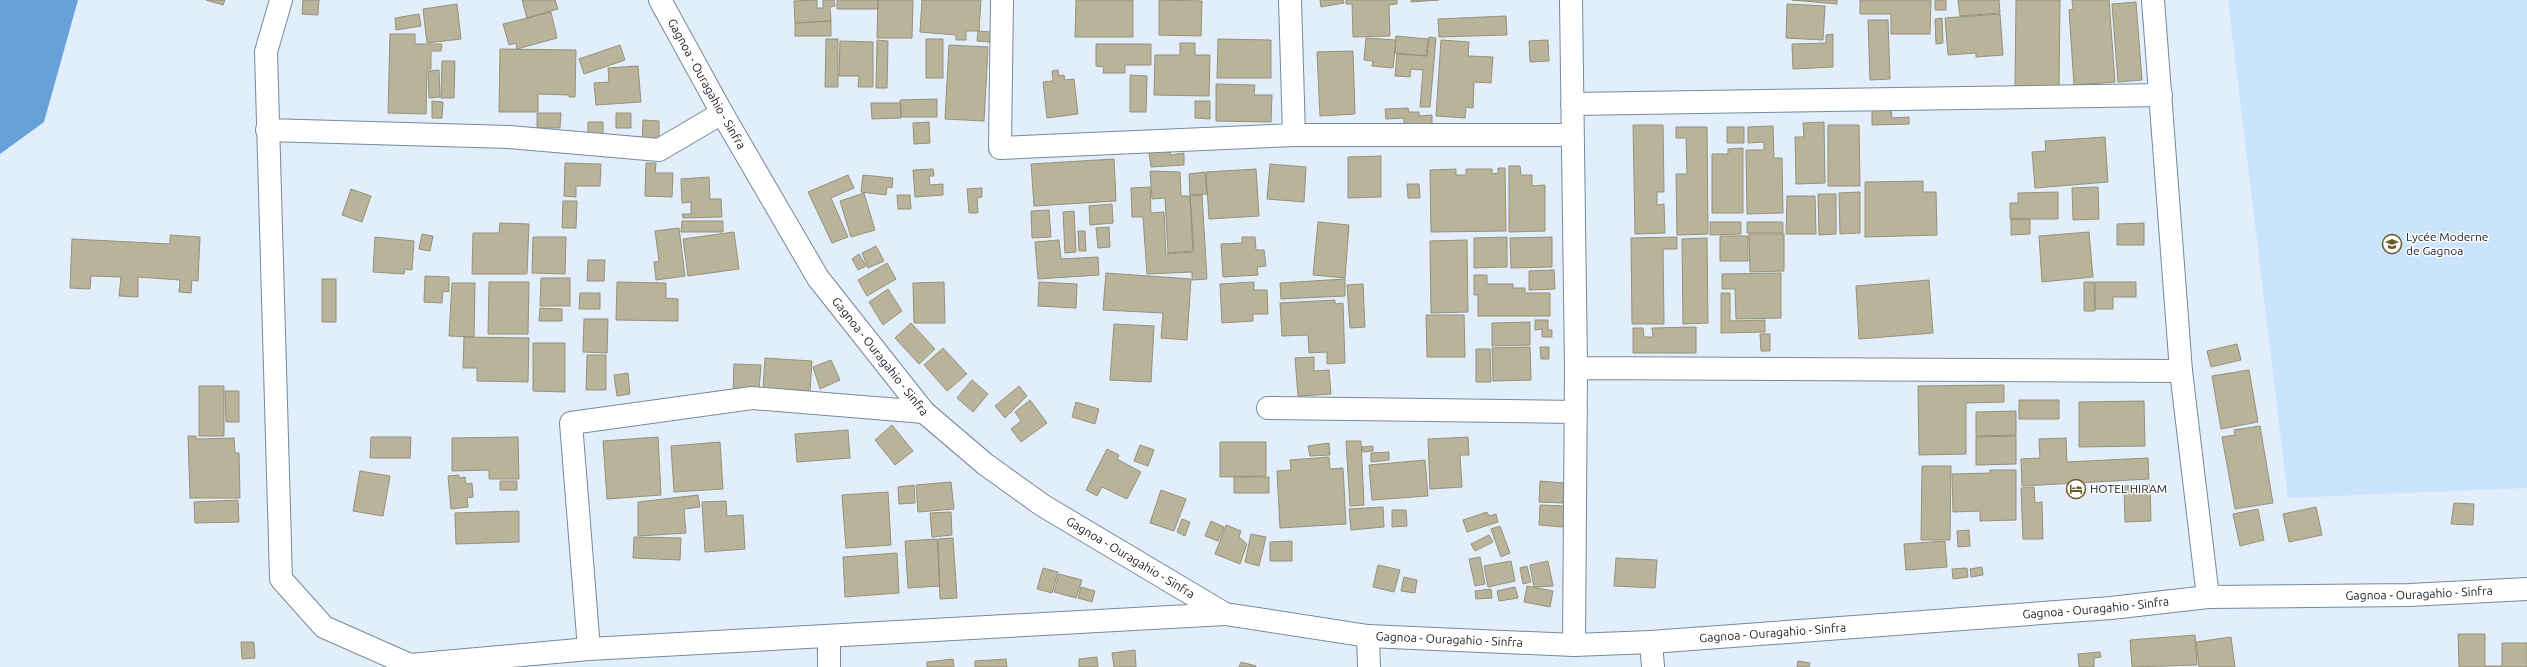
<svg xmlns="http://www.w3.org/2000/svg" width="2527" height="667" font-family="Ubuntu,sans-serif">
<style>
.built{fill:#cae4fe}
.water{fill:#68a1d9}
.building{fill:#b9b39a;stroke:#979178}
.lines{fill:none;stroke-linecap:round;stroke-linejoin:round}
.minor-casing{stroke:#76899c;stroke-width:24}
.tertiary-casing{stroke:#76899c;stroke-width:24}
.secondary-casing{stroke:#76899c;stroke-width:24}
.minor{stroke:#fff;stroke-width:22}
.tertiary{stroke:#fff;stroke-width:22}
.secondary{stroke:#fff;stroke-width:22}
.labels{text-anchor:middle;stroke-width:3;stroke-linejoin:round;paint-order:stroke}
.street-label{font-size:12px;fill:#161d24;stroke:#fff}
.poi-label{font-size:12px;fill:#161d24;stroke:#fff;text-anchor:start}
</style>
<rect width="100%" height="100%" fill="#e2eefb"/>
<!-- built -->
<path class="built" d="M2228 0H2527V488L2288 498Z"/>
<!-- water -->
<path class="water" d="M0 0H78L44 122 0 154Z"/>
<!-- building -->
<path class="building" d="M206 0H225L223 5Z
M303 0H319L318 15 302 14Z
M522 0H555L558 9 527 18Z
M817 0V8H823V0H834L835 6 830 7 831 21 795 23 794 1Z
M837 0H878V9H837Z
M878 0H913L912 38H877Z
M922 0H981L979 31H966V40H956V35L920 32Z
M1076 0H1133V37H1075Z
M1159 0 1202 1 1201 36 1159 35Z
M1320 0H1343L1344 3 1321 7Z
M1346 0H1397V4L1389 5 1390 36 1353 37 1352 4H1346Z
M1411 0H1439L1411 2Z
M1792 0H1837V4Z
M1860 0H1931L1930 34H1891V14H1860Z
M1935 0H1946V10H1935Z
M1958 0H1999L2000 13 1960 16Z
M2016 0H2060L2059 86H2015Z
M2072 0H2109L2115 82 2074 85 2069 10 2073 9Z
M2136 2 2142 80 2118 82 2112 4Z
M457 4 461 39 427 43 423 9Z
M1787 4 1825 6 1823 40 1786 38Z
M551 12 557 38 517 49 516 43 509 45 503 24Z
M419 14 421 26 396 30 395 18Z
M2000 14 2003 55 1976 57V53L1948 55 1945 18Z
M1506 16 1507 35 1439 37 1438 19Z
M1942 18 1943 43 1936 44 1935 19Z
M1868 20H1888L1890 79 1870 80Z
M831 21V36H795V23Z
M978 31 991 32 990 42 977 41Z
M390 34H415V44H442L441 51H431V69H427L426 114 388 113Z
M1833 34V67L1793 69 1792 44 1826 43V35Z
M1396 36 1428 39 1426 56 1395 53Z
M1429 37 1436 38 1430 107H1420L1423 70 1411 69 1410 77 1395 76 1397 54 1427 56Z
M1366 38 1396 40 1393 68 1372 66 1373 61 1364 60Z
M826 39H838V87H825Z
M926 39H943V78H926Z
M1218 39 1271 40V78H1217Z
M877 40 888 41 887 88H876Z
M1441 40 1469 42 1468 56 1493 57 1491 83 1474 82 1473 108 1466 107 1465 118 1436 116Z
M1548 40 1549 61 1530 62 1529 41Z
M840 41 873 42V87H858L859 76H839Z
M1180 43H1195V55H1210L1209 96 1154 95 1155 55H1180Z
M1096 44H1151V65H1125V73H1103L1104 67 1096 66Z
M620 45 625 60 584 74 579 59Z
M949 45 988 47 984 121 945 119Z
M500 49 576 50 575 97H569V95L538 94V112H499Z
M1353 51 1355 114 1320 116 1317 52Z
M442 61H455L454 98H441Z
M638 66 641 102 596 105 594 83 609 82 608 68Z
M439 70 440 97 429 98 428 71Z
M1058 70 1059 76 1064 75 1065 80 1074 79 1078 114 1047 118 1043 82 1053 81 1052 71Z
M1130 75 1147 76 1146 112H1130Z
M1216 84 1255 85 1254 95H1272L1271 122 1216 121Z
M937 99V117H901L900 100Z
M432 101 443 102 442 118H432Z
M1195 101H1210V119L1195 118Z
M871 103H901V118L872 119Z
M1408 108 1409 112H1419V116L1432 115V129L1404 131V118L1386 119 1385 109Z
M1872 108H1891L1892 118 1909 117V124L1872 125Z
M537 113H561L560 128H537Z
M616 113H631V128H616Z
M643 120 659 121V146L642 145Z
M588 122H603V138H588Z
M929 122 930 143 914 144 913 123Z
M1824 122 1825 183 1796 184 1795 137H1804L1803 123Z
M1633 125H1663L1664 192H1657V205L1664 204 1665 233 1635 234Z
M1828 125H1859L1860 186H1828Z
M1773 126 1774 158H1782L1783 213 1747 214 1746 150H1764V142L1748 143V127Z
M1676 127H1707L1708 234 1677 235 1676 174H1687L1686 138H1676Z
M1727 127H1744V143H1727Z
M2105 137 2108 182 2035 188 2032 152 2046 151 2045 141Z
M1743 148V213H1712V154H1728V149Z
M1170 151 1171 155 1184 153V165L1151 167 1149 152Z
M1381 156V197L1348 198V157Z
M1114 159 1116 201 1034 206 1031 164Z
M565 163 601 164 600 186H576V197L564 196Z
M646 163H656L655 173H673L672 197 645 196Z
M1270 164 1306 167 1304 202 1267 199Z
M1509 166H1520L1521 175H1532V186L1545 185V231L1509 232Z
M1498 168H1505L1506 231 1431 232 1430 170 1456 169V175H1466V169H1492V174L1498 173Z
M933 169 934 176H929L930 185 943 184V195L915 197 913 170Z
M1256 169 1259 216 1209 219 1206 172Z
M1150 171 1180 172 1181 196H1190L1193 251 1168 253 1165 198 1152 199Z
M1205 172 1207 194 1190 195 1189 174Z
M848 175 854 188 831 198 848 237 832 243 808 192Z
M863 175 893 178 892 188 887 187 886 195 861 192Z
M709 177 710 199H721L722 217 683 218 682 214H691V202L682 203 681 179Z
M1923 181V192H1936L1937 235 1865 237V182Z
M1407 184H1419L1420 198H1408Z
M1150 187 1151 213 1164 212 1166 254 1194 252 1190 196 1202 195 1207 279 1192 280V272L1147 274 1143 217H1132L1131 188Z
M2098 187 2099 219 2073 220 2072 188Z
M982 188V197L977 198 978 213H969L967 189Z
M351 189 371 196 362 222 342 215Z
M1860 192V233L1840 234 1839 193Z
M2058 192V219H2010V203H2018V193Z
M864 193 875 230 851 237 840 201Z
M1818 194H1836V234L1819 235Z
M897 195H910L911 209H898Z
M1787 196H1815L1816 234H1786Z
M563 201H577L576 228H562Z
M1112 204 1113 223 1090 225 1089 206Z
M1049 210 1051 237 1032 238 1031 211Z
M1074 211 1076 252 1065 253 1063 212Z
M2011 219H2030V234L2011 235Z
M682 221H723V232H681Z
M1318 222 1349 225 1345 278 1313 275Z
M1710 222H1741V234L1710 235Z
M1747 222H1783V233H1747Z
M500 223 529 224 527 274H472L473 233H499Z
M2144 223V245H2117V224Z
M1109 227 1110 247 1098 248 1096 228Z
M679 228 685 276 656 280 654 262 659 261 655 231Z
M1078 231H1085L1086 251H1079Z
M734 232 739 269 688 276 683 239Z
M2089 232 2093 277 2042 282 2039 236Z
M422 234 433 236 430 251 419 249Z
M1749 234H1784V271L1750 272Z
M170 235 200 237 198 281 192 280 191 293 179 292 180 280 138 277V297L119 296 121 277 91 276 90 289 70 288 72 239 170 244Z
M1720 236H1748V261H1720Z
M375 237 414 241 412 270 405 269 404 274 373 272Z
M533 237H566L565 274 532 273Z
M1242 237H1255L1256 250H1264L1266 266 1257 267 1258 275 1223 277 1221 244 1242 243Z
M1507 237V267L1474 268V238Z
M1552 237V267L1511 268 1510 238Z
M1677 237V249H1663L1664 324H1632L1631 238Z
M1707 238 1708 323 1683 324 1682 239Z
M1059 240 1061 259 1098 257 1099 275 1038 279 1035 242Z
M1467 240 1468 312 1431 313 1430 241Z
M876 246 884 261 868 268 862 253Z
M859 254 866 266 858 270 852 259Z
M588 260H605L604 281H587Z
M887 263 896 279 867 296 858 280Z
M1554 270 1555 289 1529 290V271Z
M1106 273 1191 279 1187 340 1161 338 1163 313 1103 310Z
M1781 273V318L1736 319 1735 289H1722V274Z
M1474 275H1487V284H1513V288H1525V293H1550V316H1478V295H1474Z
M425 276 449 277V292L443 291 442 303 424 302Z
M541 278H570V306H540Z
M322 279H336V322H322Z
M1345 279V296L1281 299 1280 283Z
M1929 280 1933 333 1859 339 1856 286Z
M489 282H529L528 334H488Z
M617 282 666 283V298L678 299V321L616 320Z
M944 282 945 323H914L913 283Z
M1039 282 1077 284 1076 308 1038 306Z
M1254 282V290H1267L1268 314H1253V321L1222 323 1220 284Z
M2084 282H2094L2095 311H2084Z
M2095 282H2136V297H2113V309H2095Z
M452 283H475L474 337 449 336Z
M1363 284 1365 327 1350 328 1347 285Z
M888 289 902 311 883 325 869 302Z
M580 293H600V309H579Z
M1721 293H1730V321L1765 320V332L1721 333Z
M1335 300V304L1343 303 1345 363 1327 364V352L1309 353 1308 335 1282 336 1280 303Z
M540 308 562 309V321H539Z
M1426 315H1464L1465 357H1427Z
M584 319H608L607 353 583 352Z
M1535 320H1548V330H1552V337H1542V329L1535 330Z
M1530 322V345L1492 346V323Z
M911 323 935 349 919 364 895 338Z
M1114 324 1154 326 1151 382 1110 380Z
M1696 327V353H1633V328H1643L1644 337H1653L1652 328Z
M1760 334H1770V351H1761Z
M464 337 529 338 528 382 477 381V368H463Z
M533 343H565V392L533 391Z
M2237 344 2241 360 2211 367 2207 351Z
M1530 347 1531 380 1493 381 1492 348Z
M1540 347H1549V359H1541Z
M943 348 967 374 947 391 924 365Z
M1476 349H1490L1491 382H1476Z
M587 355H606V390H586Z
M1314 357V371L1329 370 1331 394 1298 396 1295 358Z
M765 358 812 361 810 392 763 389Z
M831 360 840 380 820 389 813 367Z
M734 364 761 365 759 391 733 390Z
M2249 370 2258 422 2221 429 2212 376Z
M628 373 630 394 617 396 614 375Z
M972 380 988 394 973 412 957 398Z
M2004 385V402L1966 403V454L1919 455 1918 386Z
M199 386H224V436H199Z
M1019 386 1027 396 1005 418 995 406Z
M225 391H239V422H226Z
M1030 400 1047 423 1021 442 1011 429 1021 421 1015 412Z
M2019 400H2059V419H2019Z
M2144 401 2145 446 2079 447V402Z
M1076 402 1099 409 1095 424 1072 417Z
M2016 411V435L1976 436V412Z
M892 425 913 451 895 465 875 440Z
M2260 426 2273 503 2235 509 2222 437 2235 435 2234 430Z
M848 430 850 458 797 462 795 434Z
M188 436H196V439L234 438 235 453H239L240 498H190Z
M2016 436V464L1976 465V437Z
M371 437H411L410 458H370Z
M518 437 519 479H489V470L452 471V438Z
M658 437 661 495 607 499 603 441Z
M1468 437 1469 455H1460L1462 487 1430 489 1428 439Z
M2066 438 2067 462 2148 458 2149 479 2022 486 2021 459 2040 458 2039 439Z
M1346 441H1361L1364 505 1350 506Z
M720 442 723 489 674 492 671 446Z
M1220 442H1266V476L1220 477Z
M1329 443 1330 455 1310 456 1308 446Z
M1140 445 1154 450 1148 466 1134 461Z
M1373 446V451L1363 452 1362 447Z
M1107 449 1119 455 1117 459 1141 472 1127 499 1102 487 1097 496 1086 490Z
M1389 452V460L1371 462V453Z
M1329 457 1330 469 1343 468 1346 524 1280 528 1277 471 1291 470 1290 460Z
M1425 460 1428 496 1372 500 1369 465Z
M1922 466H1951L1950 540H1921Z
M1990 470H2016V520L1980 521V511L1953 512 1952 474 1990 473Z
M360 471 390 476 383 516 353 511Z
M459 475V478L465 477 466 484 472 483 473 497 467 498 468 507 451 509 448 476Z
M1234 477H1269V493H1234Z
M500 481H517V490H500Z
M1540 481 1564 483 1563 503 1539 502Z
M951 482 954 509 918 512 916 485Z
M914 485 915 503 899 504 898 487Z
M2150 485 2151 521 2125 522 2124 486Z
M2034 487 2035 503 2042 502 2043 539H2023L2021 488Z
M1161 490 1186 499 1174 531 1150 523Z
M888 492 891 545 846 548 842 495Z
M698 495 700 507 684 509 686 533 638 536V502Z
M238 500 239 522 195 523 194 502Z
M726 501 727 516 743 515 745 549 705 552 702 502Z
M2454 503 2474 504 2473 525 2451 524Z
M1540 505 1565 506 1563 527 1539 525Z
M1383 507 1384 527 1351 530 1349 509Z
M2316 507 2322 535 2289 542 2283 514Z
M2258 509 2264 540 2240 546 2233 514Z
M1392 510H1406L1407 526 1392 527Z
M519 511V542L456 544 455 513Z
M951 512 952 535 932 537 930 513Z
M1487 512 1489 516 1496 514 1498 522 1467 532 1463 520Z
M1182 519 1190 522 1185 536 1177 532Z
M1211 521 1224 527 1218 541 1205 536Z
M1226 525 1241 531 1239 537 1247 544 1240 564 1215 554Z
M1500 526 1510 553 1501 557 1491 529Z
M1969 530 1970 546 1958 547 1957 531Z
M1251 534 1266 537 1259 566 1245 562Z
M1489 535 1493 542 1475 551 1471 544Z
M634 537 681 538 680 560 633 558Z
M953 538 957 598 940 599 938 539Z
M937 539 940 586 908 588 905 541Z
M1292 541V561H1270V542Z
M1945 541 1947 567 1906 570 1904 544Z
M897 553 899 593 845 597 843 557Z
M1480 557 1485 584 1475 586 1469 559Z
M1616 558 1657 560 1655 588 1614 586Z
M1511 561 1515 581 1488 587 1484 566Z
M1548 561 1553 586 1534 587 1530 565Z
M1378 565 1400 570 1394 592 1373 587Z
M1527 566 1531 582 1523 584 1520 568Z
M1982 567 1983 575 1971 577 1970 569Z
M1043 568 1058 572 1052 593 1037 589Z
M1967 568 1968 577 1953 579 1952 569Z
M1059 574 1082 580 1076 598 1054 592Z
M1404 577 1417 580 1415 593 1401 591Z
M1527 586 1553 591 1550 607 1524 602Z
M1081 587 1095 591 1092 602 1078 598Z
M1515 587 1518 598 1499 601 1497 591Z
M1491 589 1492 598 1476 599 1475 591Z
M2458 634H2485V666H2502V643H2527V667H2459Z
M2195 635 2197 665 2132 667 2130 640Z
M2231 637 2235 667H2199L2196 642Z
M241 642H254L255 658 242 659Z
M1135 650 1136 667H1114L1112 653Z
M2100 652 2101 657 2094 658V667H2079L2078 654Z
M1097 657 1098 667H1079V659Z
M953 659 954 667H927V662Z
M1006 659 1007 667H975V661Z
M1798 661 1810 663 1809 667H1797Z
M1241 662 1256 666V667H1239Z"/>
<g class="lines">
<!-- minor casing -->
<g class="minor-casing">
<path id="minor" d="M281 0 266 52 281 579 324 627 410 665 589 649 1225 614
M1002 0 1000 148 1294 135H1572
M1290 0 1294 135
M1571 0 1576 368 1574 645
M1572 104 2161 95
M267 130 509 137 659 150 722 113
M1576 368 2181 371
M1268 408 1576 412
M1368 636 1369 667
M1651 642 1653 667
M589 649 571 423 752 398 924 412
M829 667V636"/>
</g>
<!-- tertiary casing -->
<g class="tertiary-casing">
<path id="tertiary" d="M2153 0 2181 371 2208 597"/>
</g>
<!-- secondary casing -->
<g class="secondary-casing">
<g id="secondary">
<path id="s1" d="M660 0 722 113 818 278 924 412 985 464 1042 505 1225 614 1368 636 1574 645 1651 642 2111 608 2208 597 2410 595 2527 589"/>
</g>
</g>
<!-- minor -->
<use href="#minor" class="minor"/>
<!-- tertiary -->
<use href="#tertiary" class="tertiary"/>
<!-- secondary -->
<use href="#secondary" class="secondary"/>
</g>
<!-- icons -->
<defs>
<g id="school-ring" transform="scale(1)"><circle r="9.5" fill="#fff" stroke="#695c29" stroke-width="1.5"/><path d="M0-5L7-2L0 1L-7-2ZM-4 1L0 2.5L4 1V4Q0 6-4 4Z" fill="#695c29"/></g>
<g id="hotel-ring" transform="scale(1)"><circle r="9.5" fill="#fff" stroke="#695c29" stroke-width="1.5"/><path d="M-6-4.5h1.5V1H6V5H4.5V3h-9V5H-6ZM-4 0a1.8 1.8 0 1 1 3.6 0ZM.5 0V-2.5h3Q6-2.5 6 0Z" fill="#695c29"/></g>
</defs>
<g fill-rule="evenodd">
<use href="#school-ring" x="2392" y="244"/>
<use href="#hotel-ring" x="2076" y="489"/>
</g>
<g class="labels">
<!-- street labels -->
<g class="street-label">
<text dy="4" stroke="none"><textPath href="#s1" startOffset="96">Gagnoa - Ouragahio - Sinfra</textPath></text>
<text dy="4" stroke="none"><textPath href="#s1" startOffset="420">Gagnoa - Ouragahio - Sinfra</textPath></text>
<text dy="4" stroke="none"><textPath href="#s1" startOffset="744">Gagnoa - Ouragahio - Sinfra</textPath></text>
<text dy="4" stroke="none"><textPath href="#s1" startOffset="2052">Gagnoa - Ouragahio - Sinfra</textPath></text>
<text dy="4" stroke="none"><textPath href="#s1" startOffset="1728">Gagnoa - Ouragahio - Sinfra</textPath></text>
<text dy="4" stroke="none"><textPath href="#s1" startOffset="1404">Gagnoa - Ouragahio - Sinfra</textPath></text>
<text dy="4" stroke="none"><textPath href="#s1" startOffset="1080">Gagnoa - Ouragahio - Sinfra</textPath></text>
</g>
<!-- poi labels -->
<g class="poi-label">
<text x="2406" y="241">Lycée Moderne<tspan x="2406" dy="14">de Gagnoa</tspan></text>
<text x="2090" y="493">HOTEL HIRAM</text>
</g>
</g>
</svg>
